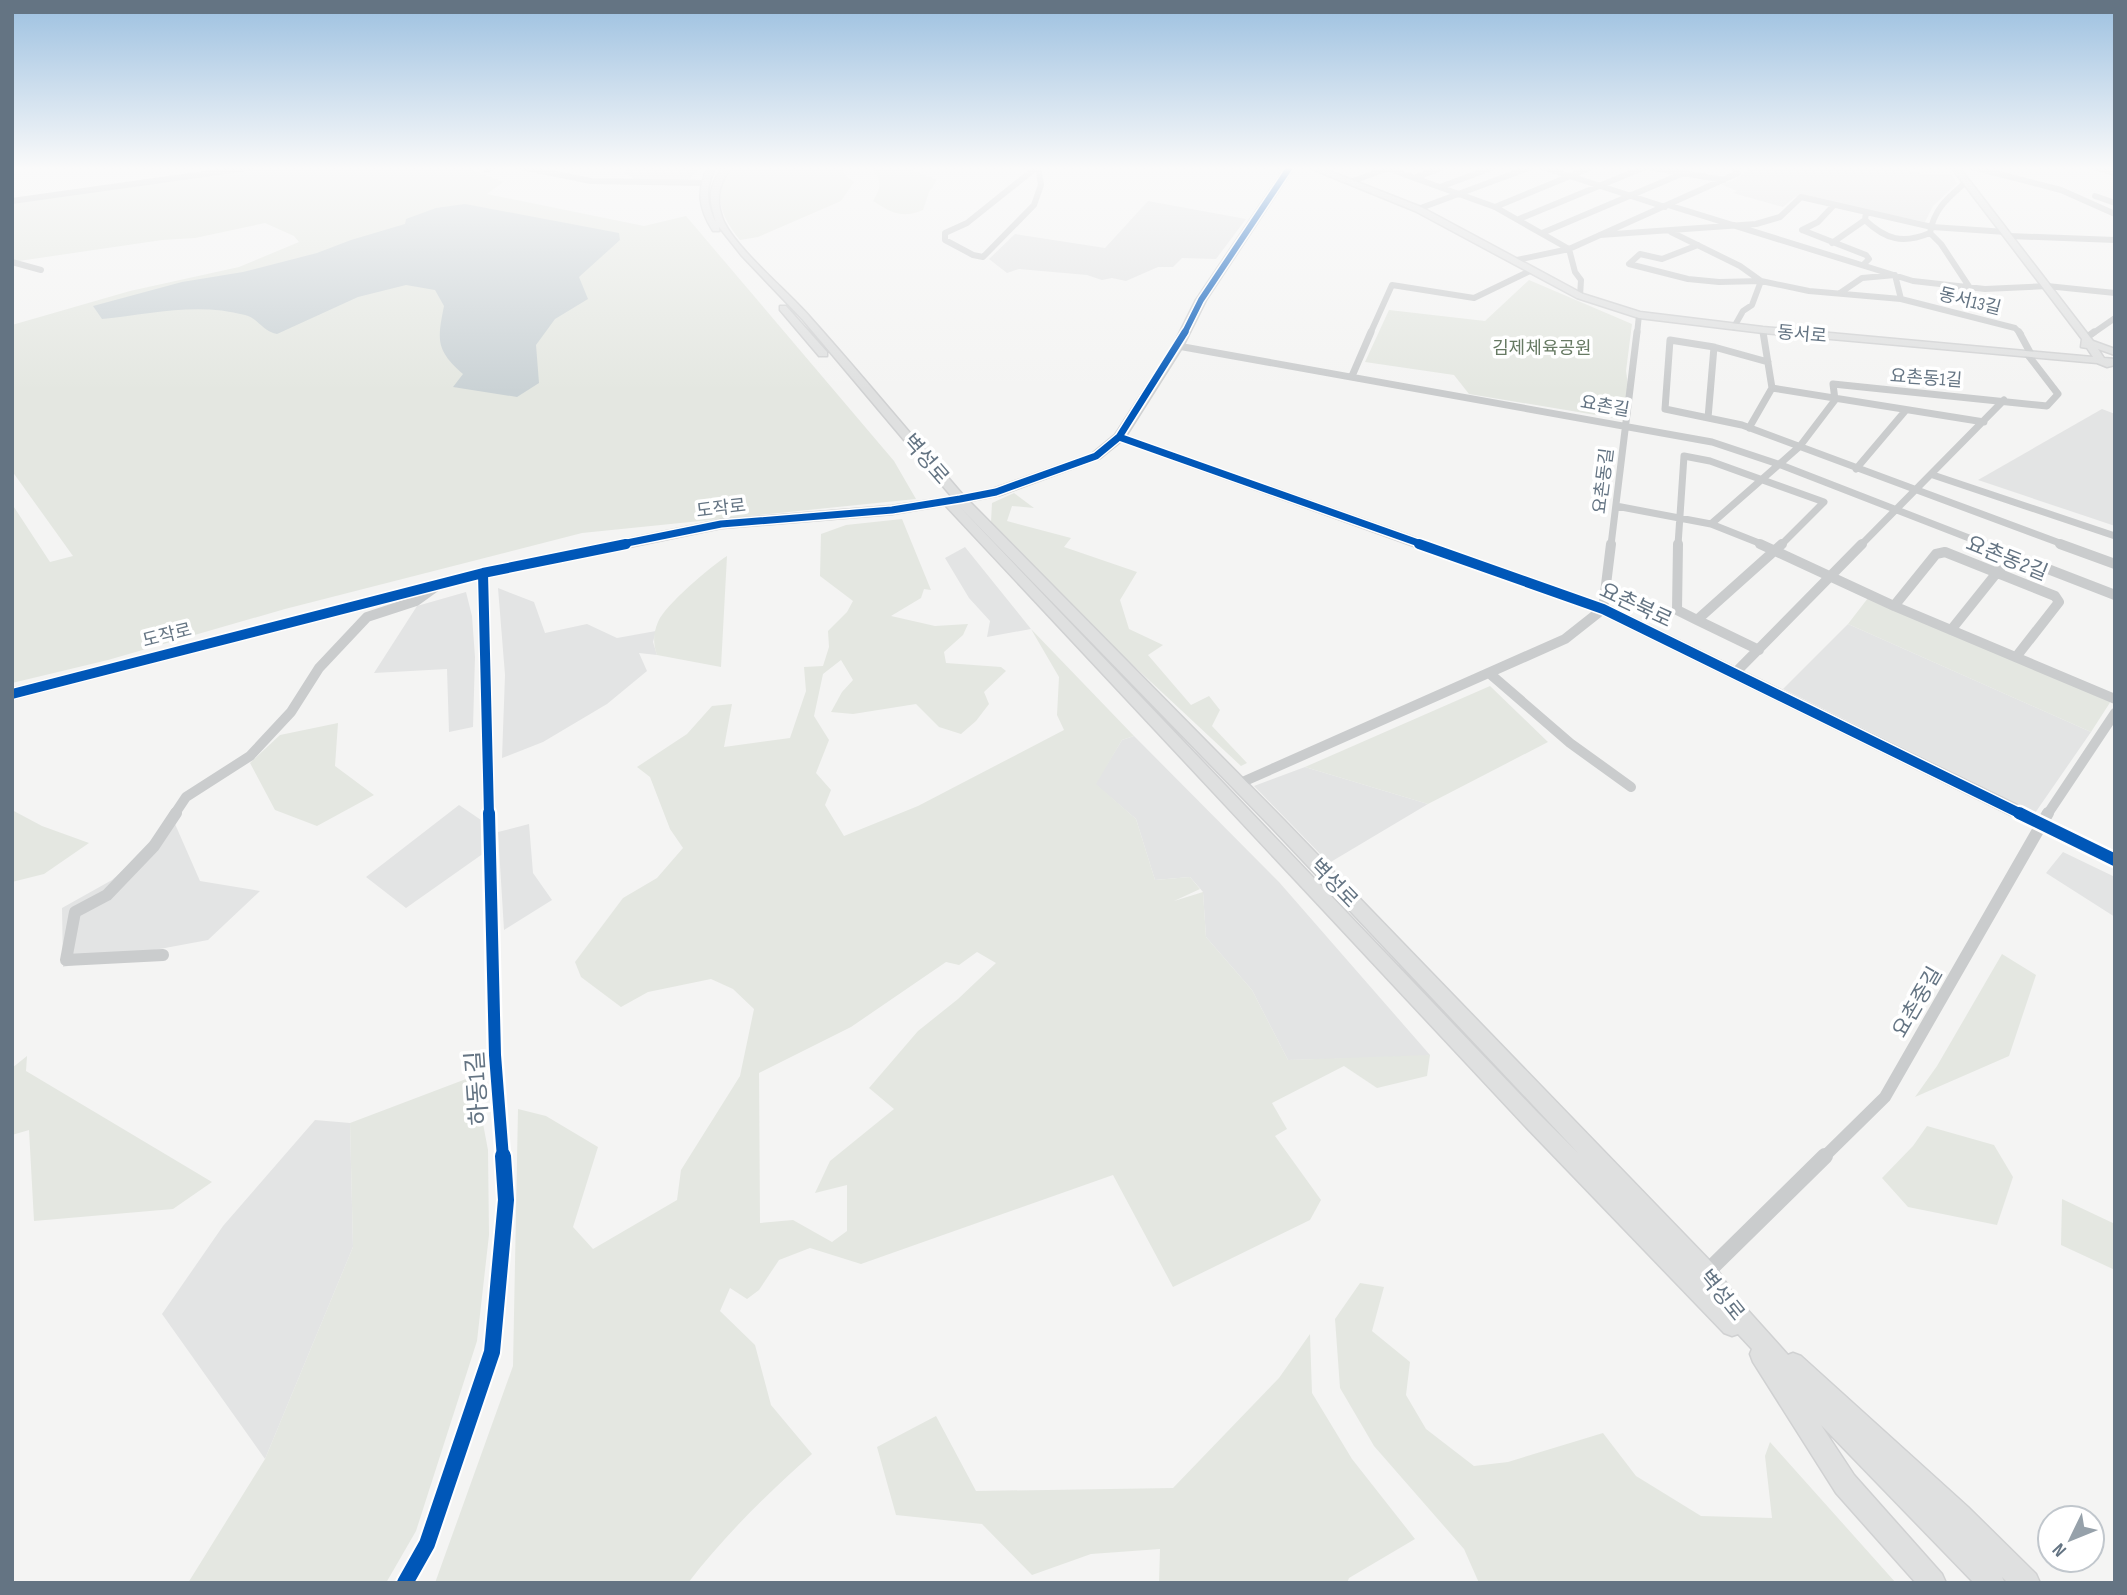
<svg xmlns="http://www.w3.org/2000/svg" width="2127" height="1595" font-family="'Sofia Sans Condensed','Noto Sans KR',sans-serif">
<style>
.built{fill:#e3e4e4}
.green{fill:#e4e7e1;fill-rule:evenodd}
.water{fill:#cad2d5}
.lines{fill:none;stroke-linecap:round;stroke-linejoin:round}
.secondary-casing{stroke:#d0d1d2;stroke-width:3}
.street-far4{stroke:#cacccd;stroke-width:6}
.street-far3{stroke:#cacccd;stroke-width:7}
.street-far2{stroke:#cacccd;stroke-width:10}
.street-far1{stroke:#cacccd;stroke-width:12}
.street{stroke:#cacccd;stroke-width:16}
.secondary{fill:#dfe0e0;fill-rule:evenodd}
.cycleway-far4-casing{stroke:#fff;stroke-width:9}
.cycleway-far3-casing{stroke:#fff;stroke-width:10}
.cycleway-far2-casing{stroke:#fff;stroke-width:13}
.cycleway-far1-casing{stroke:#fff;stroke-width:17}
.cycleway-casing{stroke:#fff;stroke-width:20}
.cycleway-far4{stroke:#0057b8;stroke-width:6}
.cycleway-far3{stroke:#0057b8;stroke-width:7}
.cycleway-far2{stroke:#0057b8;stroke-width:10}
.cycleway-far1{stroke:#0057b8;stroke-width:12}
.cycleway{stroke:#0057b8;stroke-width:16}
.labels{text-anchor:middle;stroke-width:7;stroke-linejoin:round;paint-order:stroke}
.far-street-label{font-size:18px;fill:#647483;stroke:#fff}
.far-park-label{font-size:18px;fill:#677a63;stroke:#fff}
.street-label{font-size:21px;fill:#647483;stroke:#fff}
.near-street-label{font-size:24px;fill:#647483;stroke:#fff}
</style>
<rect width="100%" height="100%" fill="#f4f4f3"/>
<!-- built -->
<path class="built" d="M635 167H700L687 182 638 181 623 172Z
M1754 167H1895L1929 175 1951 174 1957 183 1933 206 1925 222 1802 196 1795 197 1783 207 1733 193 1737 191 1721 184 1732 181Z
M1148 201 1246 219 1216 259 1182 258 1173 267H1158L1126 281 1112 278 1102 280 1087 275 1019 269 1007 273 989 259 1015 234 1105 248Z
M2102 409 2115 414V526L1978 480Z
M965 547 1031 629 987 637 990 621 969 598 945 558Z
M498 588 534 602 545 633 587 624 617 638 656 631 653 642 657 655 639 653 647 671 607 704 543 742 502 758 505 675Z
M466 592 472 616 475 657 473 727 449 732 447 669 374 673 417 606Z
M1848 624 2091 732 2035 813 1783 689Z
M1134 736 1279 882 1430 1055 1421 1057 1288 1060 1252 990 1206 937 1203 892 1190 877 1155 880 1136 819 1095 784 1122 740Z
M1305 767 1428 804 1329 863 1254 786Z
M459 805 484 822V853L406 908 366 877Z
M175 824 200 881 260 891 208 940 63 967 62 908 112 880Z
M529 824 533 873 552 900 504 930 498 832Z
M2063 852 2115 877V917L2046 873Z
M315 1120 350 1123 353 1247 265 1459 162 1314 223 1226Z"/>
<!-- green -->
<path class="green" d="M259 167H465L503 182 487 194 644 226 686 216 894 461 916 499 582 533 285 609 108 660 12 683V504L50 562 73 556 12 471V325L130 291 239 267 299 242 294 236 265 223 195 238 162 240 12 262V202Z
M731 167H841L845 175 854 182 841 201 758 237 740 240C721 217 711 193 731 167Z
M870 167H904L937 180 929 192 923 210C902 219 892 213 873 201 882 186 882 180 870 167Z
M1529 280 1632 324 1626 371 1630 399 1626 420 1469 394 1454 375 1365 362 1389 310 1485 321Z
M1014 493 1034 508 1012 506 1007 521 1071 538 1064 547 1137 572 1120 600 1129 629 1163 645 1148 655 1191 705 1209 696 1220 710 1212 726 1247 763 1241 766 1106 640 991 522 992 503Z
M902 519 931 590 924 589 921 598 891 616 935 626 968 624 963 635 944 652 946 663 1001 667 1006 671 984 692 989 704 976 721 961 734 939 727 916 704 853 714 831 712 842 692 853 680 841 660 823 674 814 716 829 740 816 773 831 790 825 805 844 836 918 806 1064 730 1057 715 1059 677 1031 629 1134 736 1122 740 1096 784 1136 819 1155 880 1190 877 1200 889 1174 901 1203 892 1206 937 1252 990 1288 1060 1430 1055 1427 1076 1377 1088 1344 1066 1272 1103 1287 1129 1275 1136 1321 1200 1310 1220 1173 1287 1113 1175 861 1264 810 1248 779 1260 759 1290 747 1299 730 1288 720 1311 755 1345 771 1405 812 1454C767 1494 725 1535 688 1583H435L513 1366 518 1109 546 1116 598 1147 573 1227 593 1249 677 1200 681 1170 740 1076 754 1009 733 989 711 979 648 992 621 1007 581 977 575 962 623 898 657 878 683 848 670 829 650 777 637 767 687 734 712 706 732 704 724 747 790 738 806 691 804 667 823 666 829 647 828 631 847 612 853 601 820 576 821 534 846 525ZM977 952 996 963 958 999 918 1031 869 1088 894 1109 830 1161 815 1193 847 1185V1231L832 1242 793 1220 760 1223 759 1073 851 1027 946 962 959 965Z
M727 556 721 667 657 655C653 643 653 634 658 622 665 605 710 567 727 556Z
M1868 598 2111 701 2091 732 1848 624Z
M1490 686 1548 742 1428 804 1305 767Z
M338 723 335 766 374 795 317 826 275 810 250 763 280 735Z
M12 810 42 826 89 843 44 874 12 882Z
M2002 954 2036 975 2009 1056 1915 1097 1937 1066Z
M27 1056 26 1071 212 1182 173 1209 34 1221 29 1130 12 1135V1068Z
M474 1076 488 1150 489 1235 477 1341 416 1531 386 1583H188L265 1459 353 1247 350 1123Z
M1927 1126 1994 1145 2013 1177 1997 1225 1908 1207 1882 1178 1913 1146Z
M2062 1199 2115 1224V1270L2061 1245Z
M1360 1283 1384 1287 1372 1331 1410 1362 1406 1395 1426 1429 1474 1466 1508 1462 1603 1433 1636 1476 1701 1516 1772 1518 1765 1456 1770 1442 1896 1583H1479L1464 1549 1374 1446 1340 1388 1335 1319Z
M1310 1334 1312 1393 1352 1459 1415 1539 1349 1578 1347 1583H1159L1160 1549 1091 1554 1032 1575 982 1524 896 1515 877 1447 936 1416 976 1491 1173 1488 1279 1378Z"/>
<!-- water -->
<path class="water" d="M465 204 619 233 620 240 579 277 588 299 555 319 536 345 539 383 517 397 453 387 463 374C436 350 437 341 444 306L435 290 406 285 358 297 277 334C262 331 258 318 245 315 198 302 149 314 102 319L93 306 182 282 243 272 317 253 351 240 405 224 406 219 436 208Z"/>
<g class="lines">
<!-- secondary casing -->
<g class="secondary-casing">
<path id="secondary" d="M708 167H716C705 187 706 203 716 223 709 198 707 189 723 167H731C718 185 715 201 724 222 737 249 788 292 810 317 862 375 912 436 963 495L993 489 1092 454 1115 435 1173 346 1196 300 1286 167H1294L1206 300 1183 346 1126 436 1608 606 2115 853V866L1598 612 1121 441 1100 458 1000 495 969 501 1284 820 1714 1265 1735 1296 1788 1355 1793 1353 1801 1356 1968 1507 2036 1574 2040 1583H2008L2002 1577 2005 1583H1974L1821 1425 1854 1475 1942 1574 1946 1583H1916L1836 1493 1753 1362 1750 1354 1752 1349 1738 1334 1732 1336 1724 1333 1524 1125 945 505 892 514 721 528 484 577 12 699V689L483 569 721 520 892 506 952 497 803 320 742 256 719 227V231H713C699 209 696 191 708 167ZM956 503 1272 828 1579 1154 1538 1113Z
M1307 167H1319L1421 207 1583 294 1640 312 1763 327 2093 357 2087 348 2081 347 2082 339 1951 167H1959L2093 341 2115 349V355L2098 349 2104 358 2115 359V365L2107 367 2097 363 1763 333 1639 318 1577 298 1415 211Z
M780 306H786L827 352V356H819L780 310Z"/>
</g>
<!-- street-far4 -->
<path class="street-far4" d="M521 167 591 181 704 183
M1037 167 967 223 945 233V240L973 255 983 257 1034 205 1041 185 1038 167
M1384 167 1495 207 1569 249 1575 272 1581 280 1580 296
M1542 167 1665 207
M1648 167 1724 180
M1972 167 2061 190 2115 214
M2094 167 2115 173
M486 170 492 167
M1414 178 1444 167
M1967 181C1949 197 1934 208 1930 233L1941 244 1970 288
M1350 182 1391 167
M1440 187 1494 167
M2095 196 2115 203
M12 201 254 167
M1668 205 1913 281 1985 289 2047 286 2115 293
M1495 207 1592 167
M1418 209 1531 167
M1866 212 1865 220C1886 240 1903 244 1930 233
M1519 219 1645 167
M1802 230 1866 255 1869 259 1863 265
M1802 230 1818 222 1834 205
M1671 232 1740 266 1761 281 1752 305 1743 311 1734 327
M1542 233 1686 172
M1600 235 1756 224 1780 217 1801 197 1932 227 2006 232
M2009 236 2115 240
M1832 243 1865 220
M1698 245 1662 259 1640 254 1629 264 1688 279 1719 282 1761 281 1809 291 1901 299 2015 328 2021 334
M1517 260 1569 249 1738 173 1734 167
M12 262 41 270
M1840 293 1862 278 1895 275 1901 299
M1763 330 1764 334
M1370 334 1392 285 1474 298 1532 270
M1637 334 1639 315
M2092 334 2115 318"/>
<!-- street-far3 -->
<path class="street-far3" d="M2019 332 2032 356
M2086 338 2094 332
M1178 346 1712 442 1781 465 1987 545
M1768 362 1714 347 1670 340 1665 409 1742 425 2065 545
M1352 376 1371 332
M1772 388 1984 422
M1708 418 1714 347
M1749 428 1772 388 1763 332
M1856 469 1906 410
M1933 475 2115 536
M1616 506 1711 524 1764 545
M1711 524 1800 446 1835 400 1833 384 2047 406 2058 394 2028 355
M1611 545 1637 332
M1678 545 1684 456 1710 461 1824 502 1781 545
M1861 545 2004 400"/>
<!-- street-far2 -->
<path class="street-far2" d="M1678 544 1677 610 1697 620
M1760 544 1894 606 2115 699
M1983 544 2115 595
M2060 544 2115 564
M483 573 489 815
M1894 606 1936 554 1945 552 2055 596 2059 602 2016 657
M1697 620 1759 650
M1697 620 1782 544
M1951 630 2011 555
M1489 673 1570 743 1631 787
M1734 674 1862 544
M1238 784 1565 639 1603 609 1611 544
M174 815 186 797 250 756 291 712 319 668 367 617 416 601 441 583
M2047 815 2115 713"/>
<!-- street-far1 -->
<path class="street-far1" d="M489 813 495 1055 503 1158
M163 955 66 960 75 912 107 895 154 846 176 813
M1823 1158 1885 1097 2048 813"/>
<!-- street -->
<path class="street" d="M1706 1273 1825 1156
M405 1583 427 1544 492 1352 506 1200 503 1156"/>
<!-- secondary -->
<use href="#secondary" class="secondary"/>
<!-- cycleway-far4 casing -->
<g class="cycleway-far4-casing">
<path id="cycleway-far4" d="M1184 334 1201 300 1290 167"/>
</g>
<!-- cycleway-far3 casing -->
<g class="cycleway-far3-casing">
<path id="cycleway-far3" d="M1119 437 1424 545
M617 545 721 524 892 510 960 499 996 492 1096 456 1119 437 1185 332"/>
</g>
<!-- cycleway-far2 casing -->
<g class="cycleway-far2-casing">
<path id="cycleway-far2" d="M1419 544 1603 609 2023 815
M483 573 489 815
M12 694 483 573 626 544"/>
</g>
<!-- cycleway-far1 casing -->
<g class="cycleway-far1-casing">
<path id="cycleway-far1" d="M489 813 495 1055 503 1158
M2019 813 2115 860"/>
</g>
<!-- cycleway casing -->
<g class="cycleway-casing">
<path id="cycleway" d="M405 1583 427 1544 492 1352 506 1200 503 1156"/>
</g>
<!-- cycleway-far4 -->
<use href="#cycleway-far4" class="cycleway-far4"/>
<!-- cycleway-far3 -->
<use href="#cycleway-far3" class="cycleway-far3"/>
<!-- cycleway-far2 -->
<use href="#cycleway-far2" class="cycleway-far2"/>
<!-- cycleway-far1 -->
<use href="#cycleway-far1" class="cycleway-far1"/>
<!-- cycleway -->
<use href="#cycleway" class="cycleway"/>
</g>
<!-- sky -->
<linearGradient id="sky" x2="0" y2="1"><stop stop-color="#9cc0e0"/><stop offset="0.43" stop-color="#fafafa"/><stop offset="1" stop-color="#fafafa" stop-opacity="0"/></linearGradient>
<rect width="2127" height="391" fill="url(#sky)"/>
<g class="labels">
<!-- far-street labels -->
<g class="far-street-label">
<text transform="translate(1970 301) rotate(14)" y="6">동서13길</text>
<text transform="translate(1802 334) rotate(5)" y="6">동서로</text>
<text transform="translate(1926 378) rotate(4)" y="6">요촌동1길</text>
<text transform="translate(1605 406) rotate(10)" y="6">요촌길</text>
<text transform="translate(1603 481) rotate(-83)" y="6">요촌동길</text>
<text transform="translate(721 508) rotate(-7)" y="6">도작로</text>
<text transform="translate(167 635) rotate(-14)" y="6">도작로</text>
</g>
<!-- far-park labels -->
<g class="far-park-label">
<text x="1542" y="354">김제체육공원</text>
</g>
<!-- street labels -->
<g class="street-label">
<text transform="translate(926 459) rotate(49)" y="7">벽성로</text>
<text transform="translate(2007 558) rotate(22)" y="7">요촌동2길</text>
<text transform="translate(1636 605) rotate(25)" y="7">요촌북로</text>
<text transform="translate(1334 883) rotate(46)" y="7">벽성로</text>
<text transform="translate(1917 1002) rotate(-60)" y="7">요촌중길</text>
<text transform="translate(1722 1295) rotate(51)" y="7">벽성로</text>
</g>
<!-- near-street labels -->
<g class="near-street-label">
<text transform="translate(477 1088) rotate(-94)" y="8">하동1길</text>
</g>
</g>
<!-- border -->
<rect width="2127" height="1595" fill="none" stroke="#647483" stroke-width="28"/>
<!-- north arrow -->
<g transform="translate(2071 1539) rotate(227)"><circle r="33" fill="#ffffff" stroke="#c1c7cd" stroke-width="2"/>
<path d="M0-5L12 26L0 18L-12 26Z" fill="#96a1aa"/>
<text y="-10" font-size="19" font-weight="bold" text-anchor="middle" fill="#647483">N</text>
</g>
</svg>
